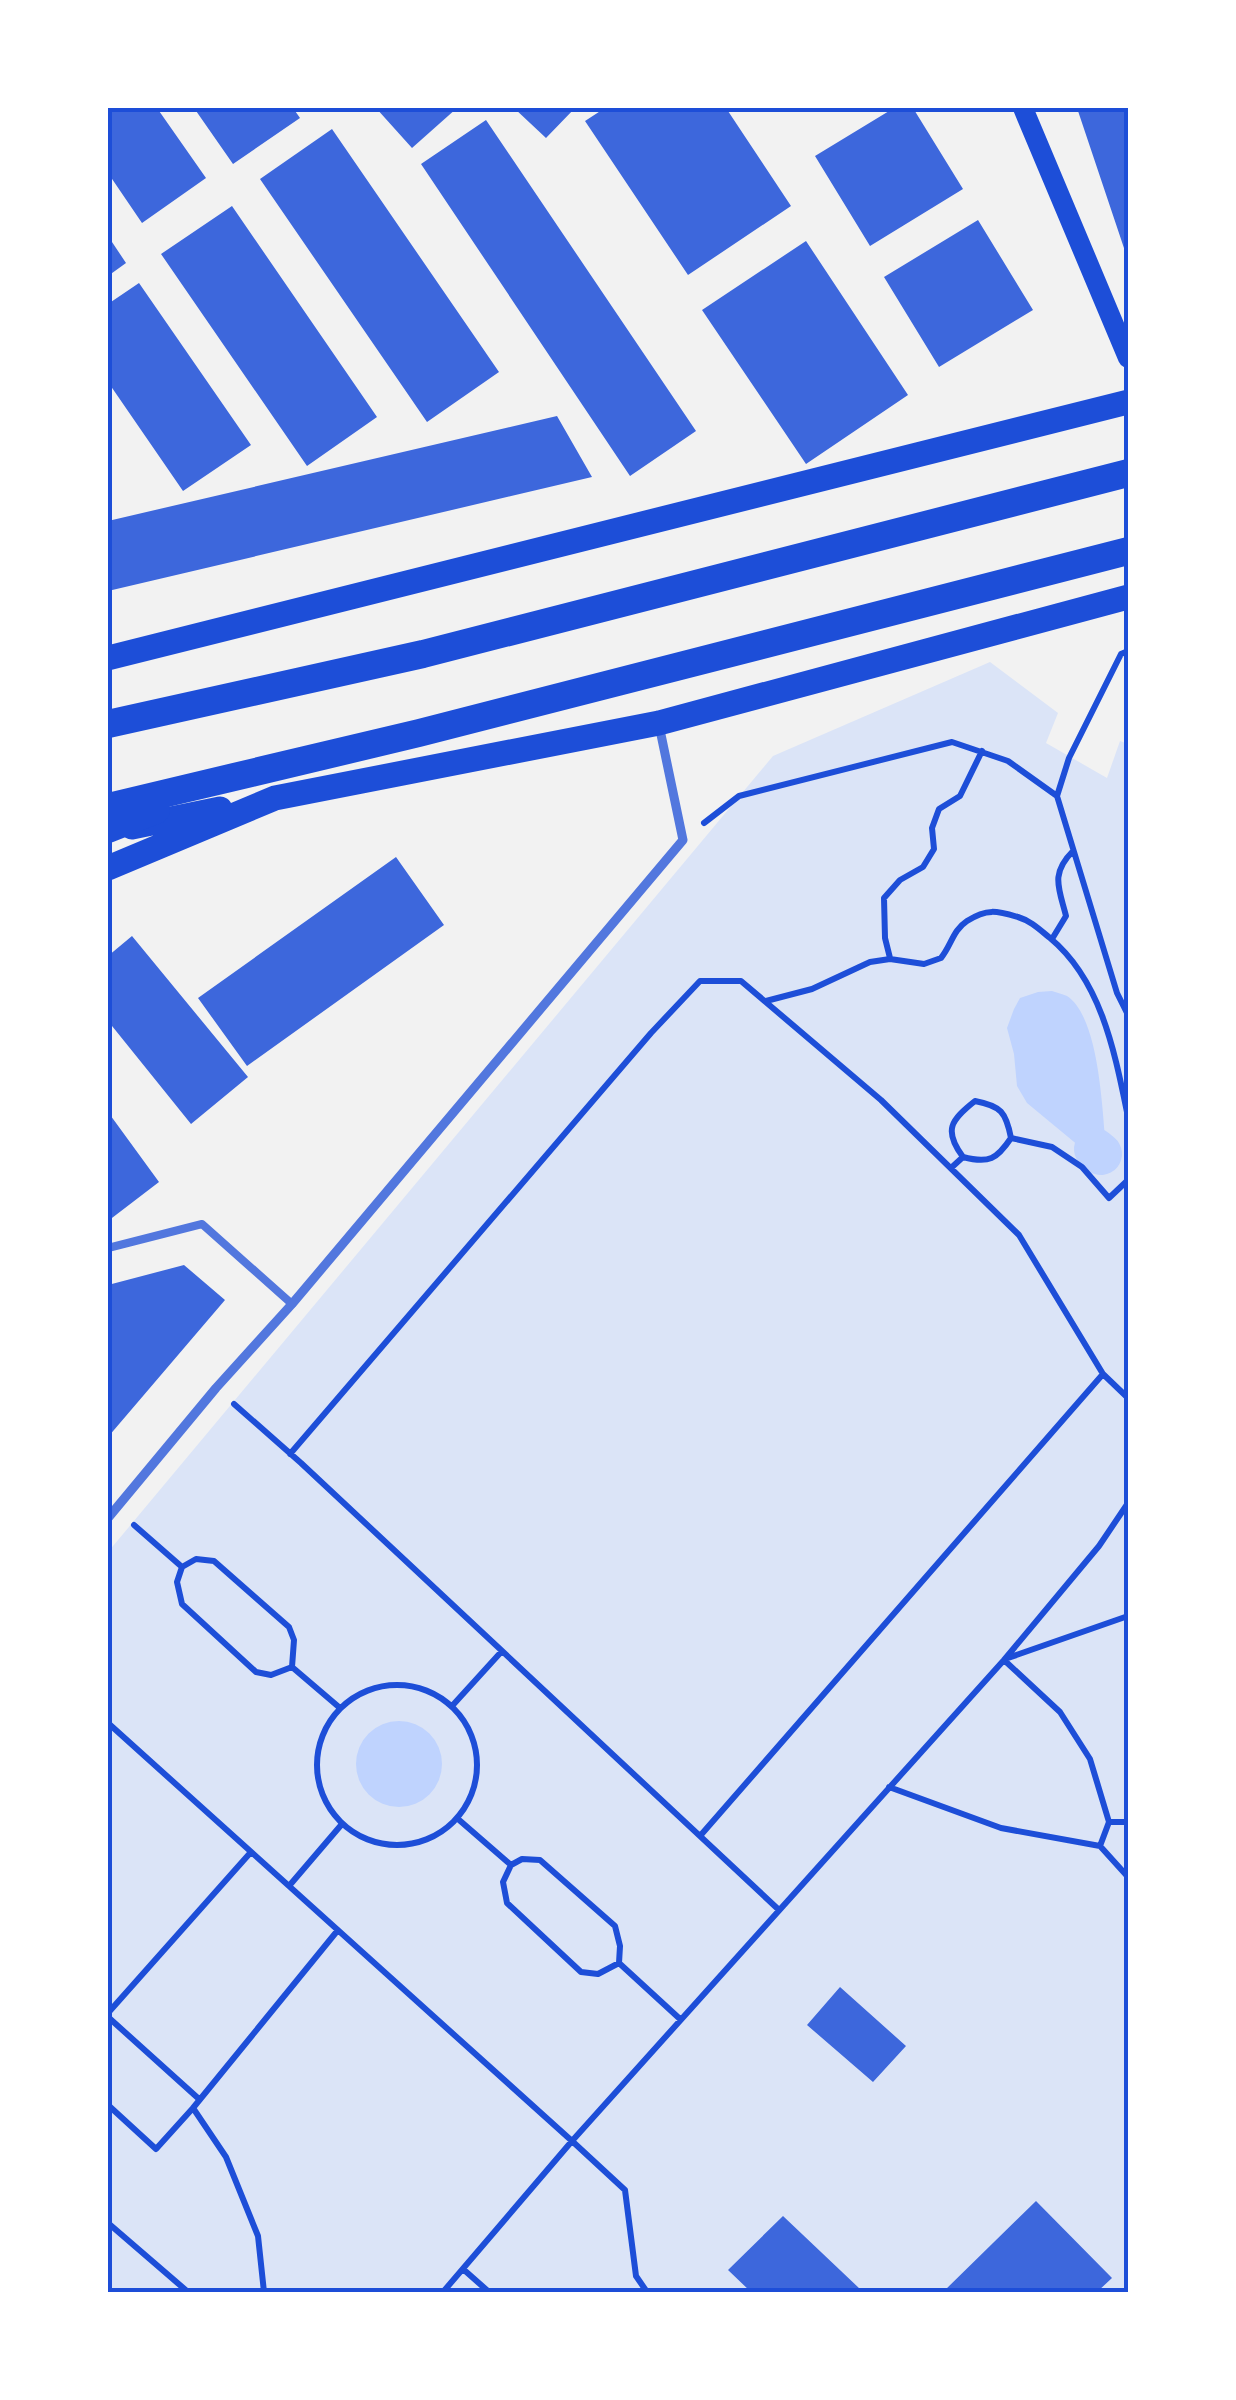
<svg xmlns="http://www.w3.org/2000/svg" width="1236" height="2400" font-family="Montserrat,sans-serif">
<style>
.green{fill:#dbe4f7}
.water{fill:#bfd3fe}
.lines{fill:none;stroke-linecap:round;stroke-linejoin:round}
.canal{stroke:#bfd3fe;stroke-width:42}
.building{fill:#3d67dc}
.path{stroke:#1d4ed8;stroke-width:6}
.service{stroke:#5277de;stroke-width:8}
.pedestrian{stroke:#5277de;stroke-width:9}
.secondary{stroke:#1d4ed8;stroke-width:20}
.primary{stroke:#1d4ed8;stroke-width:25}
.trunk{stroke:#1d4ed8;stroke-width:28}
.neatline{fill:none;stroke:#1d4ed8;stroke-width:4}
</style>
<rect width="100%" height="100%" fill="#f2f2f2"/>
<!-- green -->
<path class="green" d="M990 662 1058 713 1046 743 1107 778 1120 741 1128 744V2292H108V1552L773 756Z"/>
<!-- water -->
<path class="water" d="M1052 991C1057 993 1063 994 1067 996 1098 1016 1102 1104 1105 1137L1095 1149 1085 1151 1027 1103 1017 1086 1014 1054 1007 1028 1014 1009 1020 998 1038 992Z
M356 1764a43 43 0 1 1 86 0a43 43 0 1 1-86 0Z"/>
<g class="lines">
<!-- canal -->
<path class="canal" d="M1095 1149 1101 1154"/>
</g>
<!-- building -->
<path class="building" d="M108 108H157L206 178 142 223 108 173Z
M194 108H293L300 118 233 164Z
M376 108H457L412 148Z
M514 108H575L546 138Z
M605 108H726L791 206 688 275 585 121Z
M894 108H913L963 189 870 246 815 156Z
M1077 108H1128V260Z
M486 120 696 431 630 476 421 164Z
M332 129 499 372 427 422 260 179Z
M232 206 377 417 307 466 161 254Z
M978 220 1033 310 939 367 884 277Z
M108 236 126 263 108 276Z
M806 241 908 395 806 464 702 310Z
M139 283 251 445 183 491 108 382V304Z
M557 416 592 477 108 591V521Z
M396 857 444 925 247 1066 198 998Z
M132 936 248 1077 191 1124 108 1021V956Z
M108 1112 159 1182 108 1221Z
M184 1265 225 1300 108 1437V1285Z
M840 1987 906 2046 873 2082 807 2025Z
M1036 2201 1112 2278 1097 2292H943Z
M783 2216 860 2289 857 2292H751L728 2270Z"/>
<g class="lines">
<!-- path -->
<path class="path" d="M1128 651 1121 654 1069 758 1057 796 1117 993 1128 1015
M704 823 739 796 952 742 1008 761 1057 796
M1052 939 1066 916C1059 888 1050 874 1073 851
M890 958 885 938 884 898 900 880 923 867 934 849 932 828 939 809 960 796 982 751
M766 1001 812 989 870 962 890 959 924 964 941 958C951 946 953 930 967 921 987 908 997 911 1018 917 1031 921 1039 929 1050 938 1102 981 1115 1054 1128 1117
M1011 1138 1052 1147 1082 1167 1109 1198 1128 1180
M951 1168 963 1157C989 1164 997 1159 1011 1138 1006 1112 1001 1106 975 1101 951 1120 943 1130 963 1157
M234 1404 301 1463 779 1910
M290 1454 651 1033 700 981H741L881 1100 1019 1235 1103 1374 1128 1398
M134 1525 182 1567
M196 1559 214 1561 289 1627 294 1640 292 1667 271 1675 256 1672 182 1604 177 1582 182 1567Z
M1005 1659 1128 1616
M1004 1660 1060 1712 1090 1759 1109 1822 1100 1846
M292 1667 340 1708
M317 1765a80 80 0 1 1 160 0a80 80 0 1 1-160 0Z
M452 1706 502 1651
M108 1723 572 2141 443 2292
M889 1787 1001 1828 1100 1846 1128 1877
M458 1819 511 1865
M1109 1822H1128
M700 1836 1103 1374
M522 1859 540 1860 615 1926 620 1946 619 1963 598 1974 581 1972 507 1903 503 1882 511 1865Z
M289 1886 342 1824
M619 1963 680 2019
M108 2013 251 1852
M108 2017 199 2099
M108 2105 156 2149 193 2108
M108 2223 188 2292
M463 2269 489 2292
M264 2292 258 2236 226 2157 193 2108 338 1930
M647 2292 636 2276 625 2190 572 2141 1004 1660 1099 1546 1128 1503"/>
<!-- service -->
<path class="service" d="M108 1248 202 1224 292 1304"/>
<!-- pedestrian -->
<path class="pedestrian" d="M108 1518 216 1388 292 1304 683 840 659 725"/>
<!-- secondary -->
<path class="secondary" d="M1023 108 1128 358"/>
<!-- primary -->
<path class="primary" d="M108 658 1128 402
M132 827 220 809
M108 868 275 798 659 723 1128 597"/>
<!-- trunk -->
<path class="trunk" d="M108 724 423 654 1128 473
M108 807 419 733 1128 551
M108 829 156 810"/>
</g>
<!-- border -->
<rect width="1236" height="2400" fill="none" stroke="#ffffff" stroke-width="220"/>
<rect x="110" y="110" width="1016" height="2180" class="neatline"/>
</svg>
